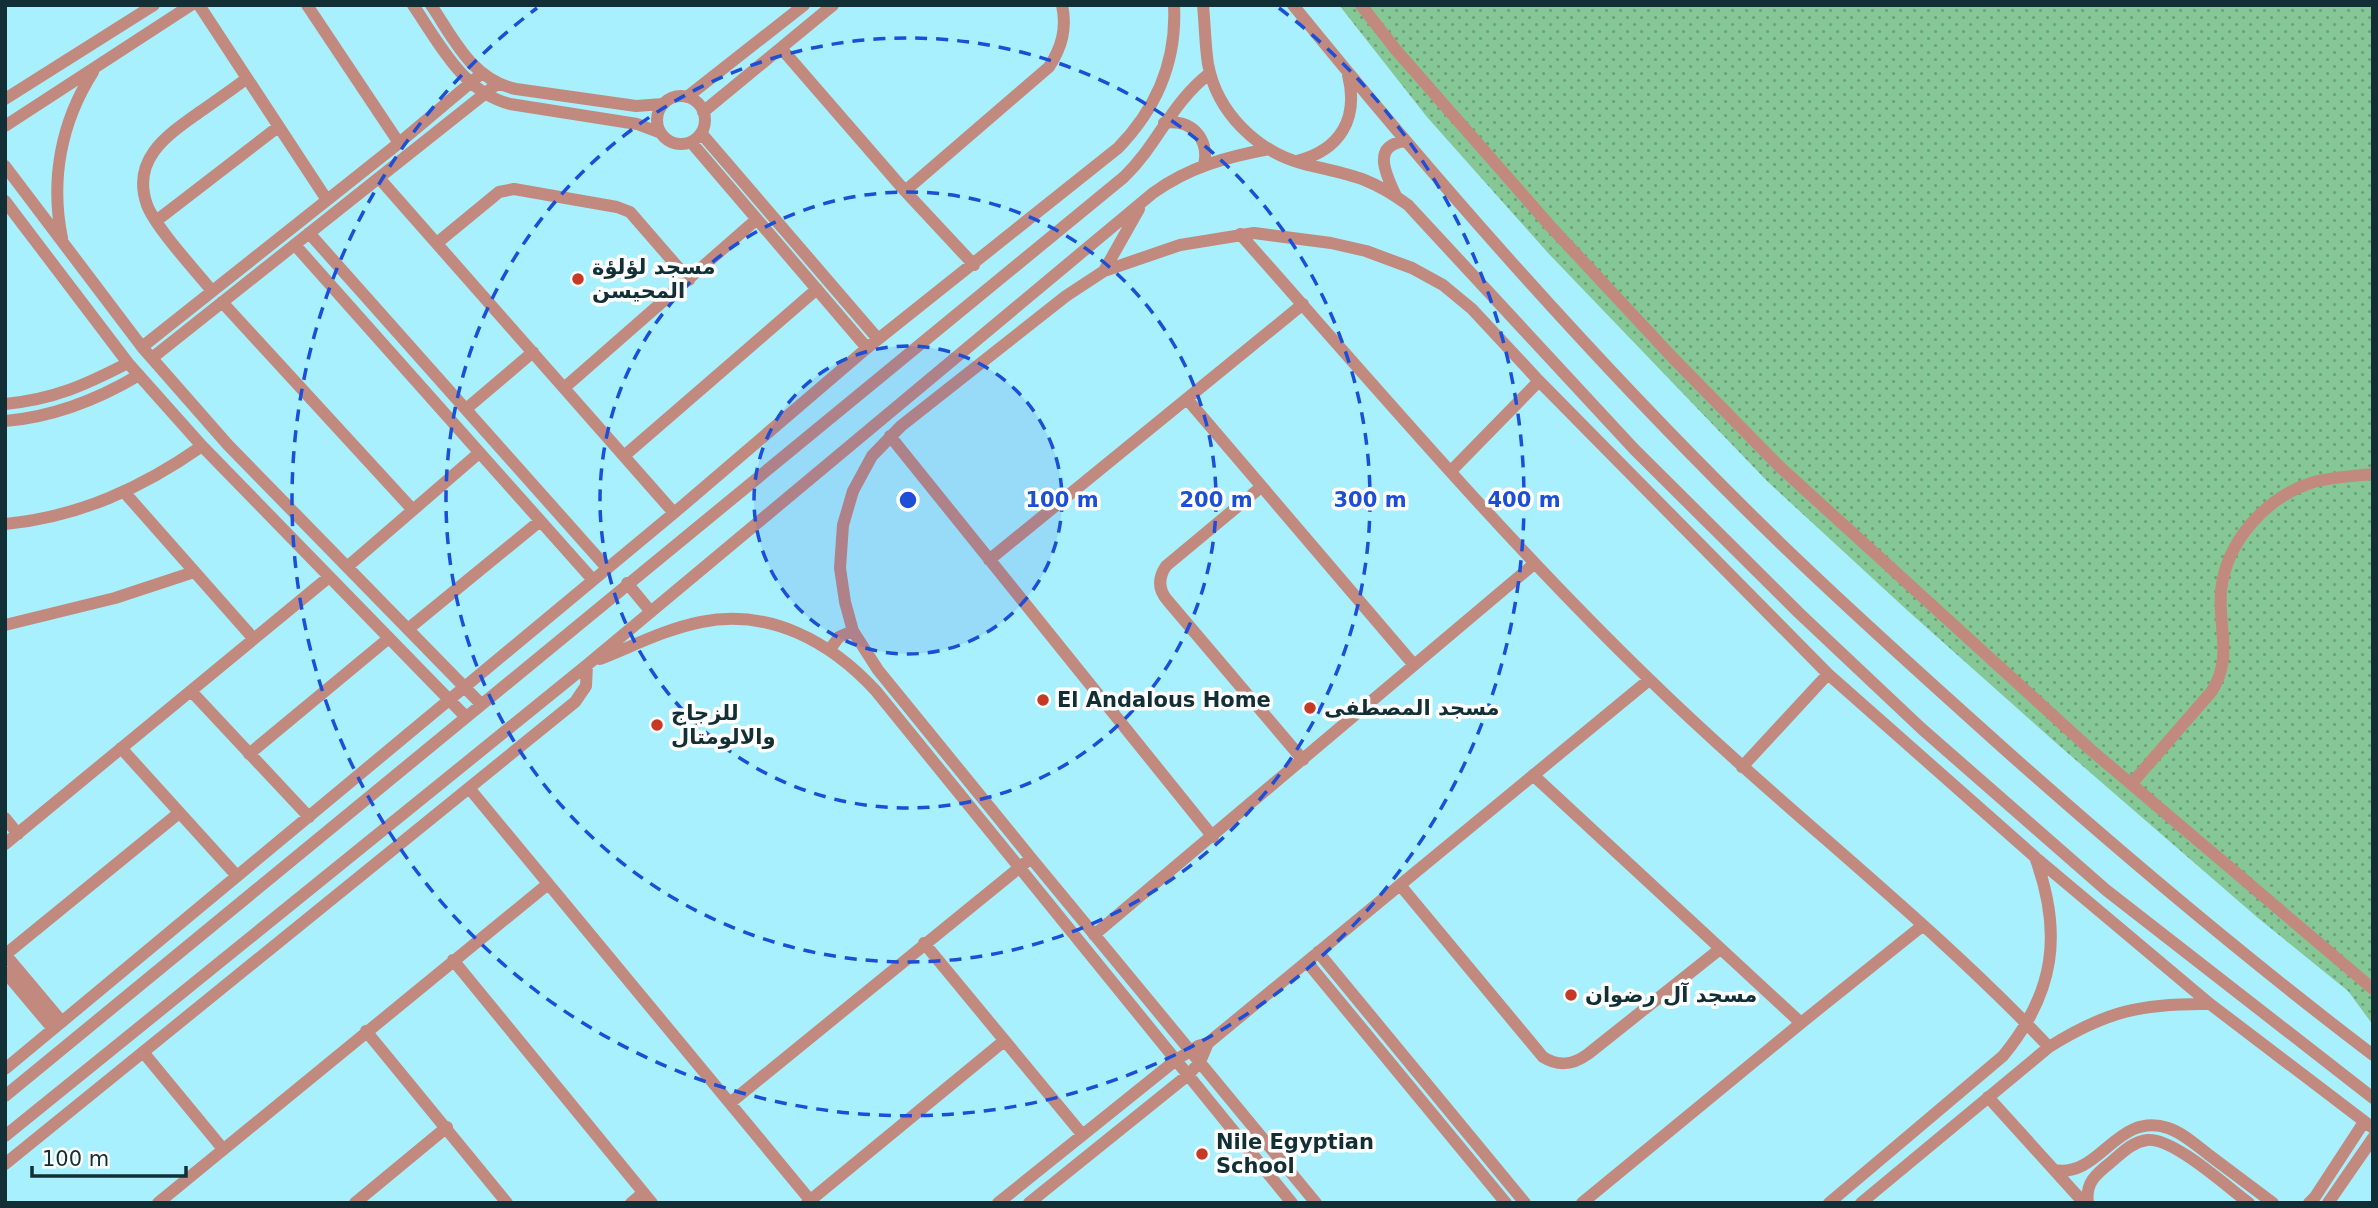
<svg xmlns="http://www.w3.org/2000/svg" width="2378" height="1208" font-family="'DejaVu Sans','Noto Sans Arabic',sans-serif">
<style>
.grass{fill:url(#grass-dots)}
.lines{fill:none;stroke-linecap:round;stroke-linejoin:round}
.minor{stroke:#c28a7e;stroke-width:12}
.ring{fill:none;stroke:#1d4ed8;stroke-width:3.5;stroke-dasharray:12 9}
.poi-dot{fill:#c53925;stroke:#fff;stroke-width:2.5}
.labels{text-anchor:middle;stroke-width:7;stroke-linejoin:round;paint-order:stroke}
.poi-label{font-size:21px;font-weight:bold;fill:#112f34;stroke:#fff;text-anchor:start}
.centre{fill:#1d4ed8;stroke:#fff;stroke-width:3.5}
.ring-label{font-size:21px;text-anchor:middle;font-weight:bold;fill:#1d4ed8;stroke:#fff;stroke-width:7;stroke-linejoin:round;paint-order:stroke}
</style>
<defs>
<pattern id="grass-dots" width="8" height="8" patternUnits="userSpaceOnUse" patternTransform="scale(1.75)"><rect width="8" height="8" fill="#86c796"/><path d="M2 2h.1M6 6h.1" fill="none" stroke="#6ca27b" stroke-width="1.8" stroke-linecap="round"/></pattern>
</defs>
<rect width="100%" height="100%" fill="#a8f0fe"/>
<!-- grass -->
<path class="grass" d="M1339 5H2373V1025L2348 991 2258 918 2055 742 1908 611 1767 481 1549 254 1427 117Z"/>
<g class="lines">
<!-- minor -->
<path class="minor" d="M199 5 327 200
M307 5 399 143
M413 5C439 43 463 92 510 104L637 124 661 133
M431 5C454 39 472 80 516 89L636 106 663 104
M1203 5C1205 25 1205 45 1208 64 1217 113 1258 152 1304 164 1349 175 1369 176 1408 205L1634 449 1799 613 1922 729 2106 890 2373 1098
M1293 5C1444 191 1604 372 1776 539 1852 613 1932 684 2011 755 2128 859 2248 960 2373 1055
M1361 5 1396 50 1551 227 1673 358 1780 467 2091 750 2373 989
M781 48 905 191 974 265
M657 120a24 24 0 1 1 48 0a24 24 0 1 1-48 0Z
M687 97 804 5
M5 99 154 5
M703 112 833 5
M1164 123C1191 118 1210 139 1204 165
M5 126 191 5
M701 133 878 339
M691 142 867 348
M1297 161C1340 150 1359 119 1348 75
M5 166 142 347 228 445 481 704
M379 178 674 513
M905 191 1049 67C1062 47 1067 28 1062 5
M1396 196C1387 176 1370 146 1405 141
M5 201 128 363 202 446 466 717
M1139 209 1104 271 1066 296 901 426 872 456 853 491 843 525 840 568 845 602 853 631 878 670 1031 858 1316 1203
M156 221 278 127
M309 233 607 568
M1240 234C1374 385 1505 540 1650 680 1779 806 1925 916 2049 1047
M62 238C50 180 61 122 93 72
M437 243 499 192 514 189 617 207 630 212 689 280
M295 245 593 580
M1104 271 1180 245 1254 233 1331 243 1366 251 1412 268 1443 285 1472 309 1539 381 1828 674 2035 857 2210 1004 2373 1128
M212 291C195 270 156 228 147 205 131 160 166 136 197 114 214 102 230 91 246 79
M222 302 413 510
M142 347 399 143 481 74
M152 358 497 84
M564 388 757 219
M1187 399 1414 665
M5 404C55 399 85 385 128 363
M466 409 533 352
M5 421C54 417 97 400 139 375
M890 436 1213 837
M624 456 817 289
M1451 471 1539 381
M1261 487 1166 566C1158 578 1158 590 1168 601L1303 760
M125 493 253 638
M5 524C79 517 142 488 202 446
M989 560 1303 304
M347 567 479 453
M627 583 651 612
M5 625 115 598 194 572
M408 629 540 521
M830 649 839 637 853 631
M600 659C633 646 666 629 701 622 770 608 831 642 876 691L1292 1203
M191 691 309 817
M121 748 237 876
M249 754 389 638
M1742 767 1828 674
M1533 775 1801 1023
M2132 783 2212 691C2233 657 2218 628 2221 591 2226 541 2267 496 2314 482 2333 477 2353 476 2373 474
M469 788 810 1200
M5 818 18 834
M5 844 329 577
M1400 885 1543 1057C1559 1067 1573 1065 1588 1054L1720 949
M1094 935 1534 564
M924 943 1081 1133
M1318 952 1525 1203
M5 954 62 1022
M6 954 179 813
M453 960 652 1203
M1307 962 1506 1203
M5 972 53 1029
M366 1031 507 1203
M143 1052 223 1149
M5 1069 674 513 867 348 1118 148C1157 108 1177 61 1174 5
M5 1096 1124 177C1159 143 1170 104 1210 73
M1988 1097 2084 1203
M730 1103 1025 863
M5 1136 587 665 1153 193C1189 167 1226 157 1269 149
M5 1164 575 702 586 686 587 665
M2054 1170C2100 1179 2116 1111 2168 1128 2183 1133 2196 1145 2209 1155 2230 1171 2252 1187 2273 1203
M158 1203 548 884
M355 1203 447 1127
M631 1203 643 1193
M807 1203 1004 1041
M998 1203 1176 1060 1198 1046 1208 1043 1649 680
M1029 1203 1188 1075 1200 1062 1208 1043
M1582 1203 1801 1023 1922 926
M1829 1203 2003 1056C2055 993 2063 933 2035 857
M1861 1203 2049 1047C2106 1011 2143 1003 2210 1004
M2088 1203C2085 1183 2096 1174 2110 1163 2122 1153 2132 1142 2147 1140 2173 1137 2227 1187 2249 1203
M2309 1203 2315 1197 2364 1122
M2328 1203 2373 1138"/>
</g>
<!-- distance rings -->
<circle cx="908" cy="500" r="154" fill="#1d4ed8" fill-opacity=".12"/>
<g class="ring">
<circle cx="908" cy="500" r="154"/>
<circle cx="908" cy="500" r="308"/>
<circle cx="908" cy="500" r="462"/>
<path d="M1279 8A616 616 0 1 1 537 8"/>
</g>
<!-- markers -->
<g class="poi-dot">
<circle cx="578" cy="279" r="7"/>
<circle cx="1043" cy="700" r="7"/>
<circle cx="1310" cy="708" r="7"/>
<circle cx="657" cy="725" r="7"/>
<circle cx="1571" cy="995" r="7"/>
<circle cx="1202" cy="1154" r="7"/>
</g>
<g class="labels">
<!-- poi labels -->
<g class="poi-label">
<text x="592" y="274">مسجد لؤلؤة<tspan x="592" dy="24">المحيسن</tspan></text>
<text x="1057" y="707">El Andalous Home</text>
<text x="1324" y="715">مسجد المصطفى</text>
<text x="671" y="720">للزجاج<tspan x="671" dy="24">والالومتال</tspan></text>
<text x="1585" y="1002">مسجد آل رضوان</text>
<text x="1216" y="1149">Nile Egyptian<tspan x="1216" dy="24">School</tspan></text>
</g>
</g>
<circle cx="908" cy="500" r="10" class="centre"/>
<g class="ring-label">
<text x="1062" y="507">100 m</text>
<text x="1216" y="507">200 m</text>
<text x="1370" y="507">300 m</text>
<text x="1524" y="507">400 m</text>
</g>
<!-- border -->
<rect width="2378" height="1208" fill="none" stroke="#112f34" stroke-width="14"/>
<!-- scale -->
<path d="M32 1166v10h154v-10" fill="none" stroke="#112f34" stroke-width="3.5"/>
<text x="42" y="1166" font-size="21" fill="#112f34" stroke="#ffffff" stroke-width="5" paint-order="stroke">100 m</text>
</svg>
